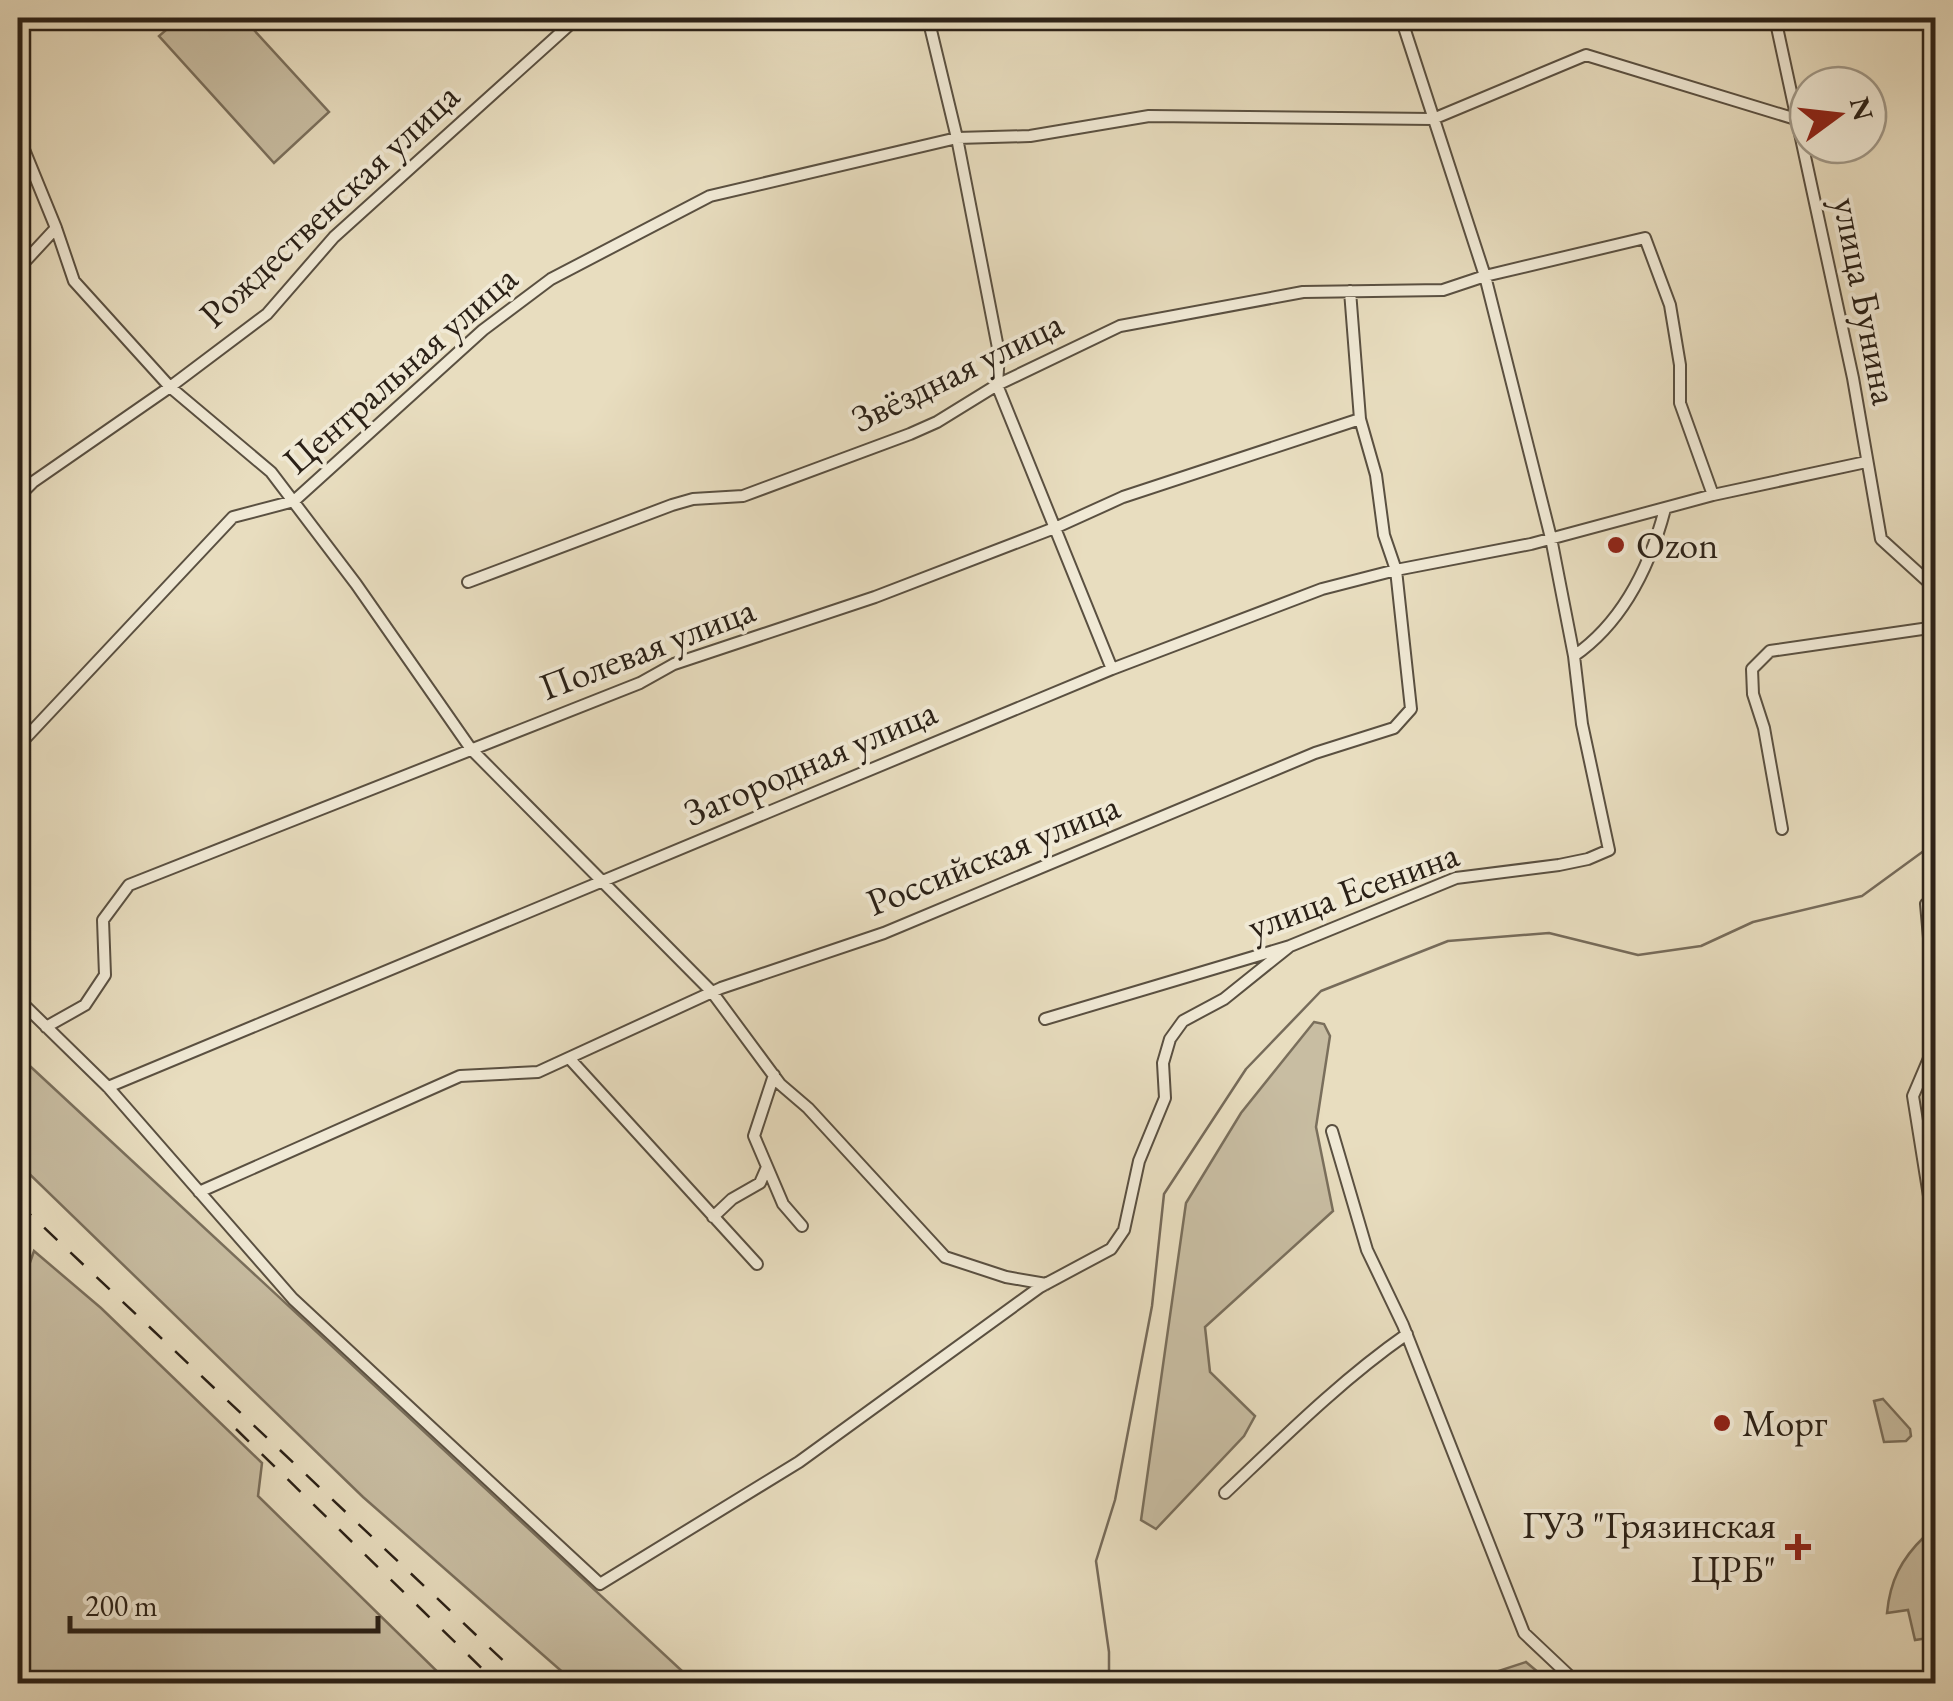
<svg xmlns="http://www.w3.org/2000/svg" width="1953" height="1701" font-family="'EB Garamond',serif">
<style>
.green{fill:#c8bda2;stroke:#7a6f5c;stroke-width:2.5}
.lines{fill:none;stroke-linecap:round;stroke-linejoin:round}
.stream{stroke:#766b5a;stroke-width:2.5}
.minor-casing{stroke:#5a5041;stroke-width:14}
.minor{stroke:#f0e9d5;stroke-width:10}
.rail{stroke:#2b2117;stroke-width:2.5;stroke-dasharray:18 18;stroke-linecap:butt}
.poi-dot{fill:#8f2418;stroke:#f0e9d5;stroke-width:4}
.labels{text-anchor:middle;stroke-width:8;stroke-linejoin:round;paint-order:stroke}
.street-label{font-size:38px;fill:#2b2117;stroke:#f0e9d5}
.poi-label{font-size:38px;fill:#2b2117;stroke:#f0e9d5;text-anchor:start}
</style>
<rect width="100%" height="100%" fill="#e8ddbf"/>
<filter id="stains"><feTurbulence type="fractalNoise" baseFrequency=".002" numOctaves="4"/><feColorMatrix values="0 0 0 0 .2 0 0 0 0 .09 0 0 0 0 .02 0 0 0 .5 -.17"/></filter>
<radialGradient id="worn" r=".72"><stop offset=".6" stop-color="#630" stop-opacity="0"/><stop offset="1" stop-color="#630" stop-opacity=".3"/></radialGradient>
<!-- green -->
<path class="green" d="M180 18H243L329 112 274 163 159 36Z
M1314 1022 1324 1024 1330 1036 1316 1127 1333 1211 1205 1327 1210 1372 1255 1416 1244 1436 1156 1529 1141 1520 1186 1203 1241 1113Z
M18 1055 695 1683H575L363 1497 18 1163Z
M34 1251 101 1308 262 1463 258 1496 449 1683H18V1297Z
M1883 1399 1910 1429 1911 1436 1906 1441 1884 1442 1874 1401Z
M1925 1536 1929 1552 1935 1550V1637L1915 1640 1908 1610 1887 1613C1890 1581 1901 1559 1925 1536Z
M1526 1662 1551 1683H1462Z"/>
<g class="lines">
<!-- stream -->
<path class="stream" d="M1109 1684V1652L1096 1561 1115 1500 1152 1306 1164 1194 1246 1069 1321 991 1448 941 1549 933 1638 955 1701 946 1753 922 1862 896 1936 842"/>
<!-- minor casing -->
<g class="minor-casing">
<path id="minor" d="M928 18 957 138 999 353 997 385 1112 669
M1775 18 1853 378 1881 539 1936 589
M18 135 56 228 18 269
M56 228 74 281 170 387 271 472 356 584 471 749 712 992 780 1084 808 1108 945 1257 1006 1277 1046 1284
M18 497 33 482 170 387 267 314 334 237 577 18
M468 582 672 505 693 499 743 496 910 434 937 422 997 385 1120 326 1303 292 1443 290 1485 276 1645 238 1670 305 1680 365V403L1713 495
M1574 656C1623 622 1650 566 1665 509
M18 746 233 517 294 501 483 330 551 279 710 196 957 138 1030 136 1149 116 1433 119 1586 55 1799 120
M1782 829 1764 728 1753 694 1752 669 1770 651 1936 627
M1926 904 1936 1017
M18 999 108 1087 293 1299 600 1584 799 1462 1040 1287 1111 1249 1124 1230 1139 1161 1165 1098 1163 1063 1170 1039 1183 1021 1224 999 1290 946
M1045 1019 1290 946 1456 878 1559 865 1588 859 1609 850 1582 724 1574 656 1551 538 1485 276 1401 18
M46 1027 85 1005 105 975 103 920 129 885 640 683 674 664 875 597 1057 527 1123 497 1360 419
M1936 1042 1913 1096 1936 1240
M569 1058 757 1264
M774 1075 754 1136 783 1204 802 1226
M108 1087 1112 669 1322 589 1396 570 1531 544 1713 495 1866 462
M1332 1131 1367 1250 1403 1325 1524 1633 1578 1684
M199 1192 460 1076 538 1072 721 988 884 933 1315 753 1394 728 1411 709 1396 570 1384 535 1376 475 1360 419 1350 291
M713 1217 732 1199 760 1183 767 1167
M1225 1493C1283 1438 1341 1380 1407 1334
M856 1684H872"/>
</g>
<!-- minor -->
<use href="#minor" class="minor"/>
<!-- rail -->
<path class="rail" d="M18 1203 528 1684
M236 1429 498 1684"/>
</g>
<!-- markers -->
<g class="poi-dot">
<circle cx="1616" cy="545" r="10"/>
<circle cx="1722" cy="1423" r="10"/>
<path d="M1793 1532h10v10h10v10h-10v10h-10v-10h-10v-10h10z"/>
</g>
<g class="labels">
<!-- street labels -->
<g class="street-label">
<text transform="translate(329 205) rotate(-43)" y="13">Рождественская улица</text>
<text transform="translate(1866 301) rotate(79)" y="13">улица Бунина</text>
<text transform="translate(400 369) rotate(-41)" y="13">Центральная улица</text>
<text transform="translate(957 371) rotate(-26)" y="13">Звёздная улица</text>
<text transform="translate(647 648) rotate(-21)" y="13">Полевая улица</text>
<text transform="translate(810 762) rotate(-23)" y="13">Загородная улица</text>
<text transform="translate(993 854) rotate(-22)" y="13">Российская улица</text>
<text transform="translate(1353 890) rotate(-20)" y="13">улица Есенина</text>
</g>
<!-- poi labels -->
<g class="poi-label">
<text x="1636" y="558">Ozon</text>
<text x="1742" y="1436">Морг</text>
<text x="1776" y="1538" text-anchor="end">ГУЗ "Грязинская<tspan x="1776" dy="44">ЦРБ"</tspan></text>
</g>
</g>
<!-- margin -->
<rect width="1953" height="1701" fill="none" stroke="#e8ddbf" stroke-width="60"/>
<rect x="20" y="20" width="1913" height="1661" fill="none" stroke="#2b2117" stroke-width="5"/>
<rect x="30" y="30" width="1893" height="1641" fill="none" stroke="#2b2117" stroke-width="2.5"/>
<!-- north arrow -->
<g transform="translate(1838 115) rotate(75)"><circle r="48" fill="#f0e9d5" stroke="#a19989" stroke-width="2.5"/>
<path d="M0-8L18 38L0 25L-18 38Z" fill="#8f2418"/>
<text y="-15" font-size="28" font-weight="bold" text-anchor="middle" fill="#2b2117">N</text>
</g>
<!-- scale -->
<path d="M70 1616v15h308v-15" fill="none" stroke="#2b2117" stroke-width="5"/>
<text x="85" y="1616" font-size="30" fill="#2b2117" stroke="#f0e9d5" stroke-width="8" paint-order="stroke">200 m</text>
<rect width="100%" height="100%" filter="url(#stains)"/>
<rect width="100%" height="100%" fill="url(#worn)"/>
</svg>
